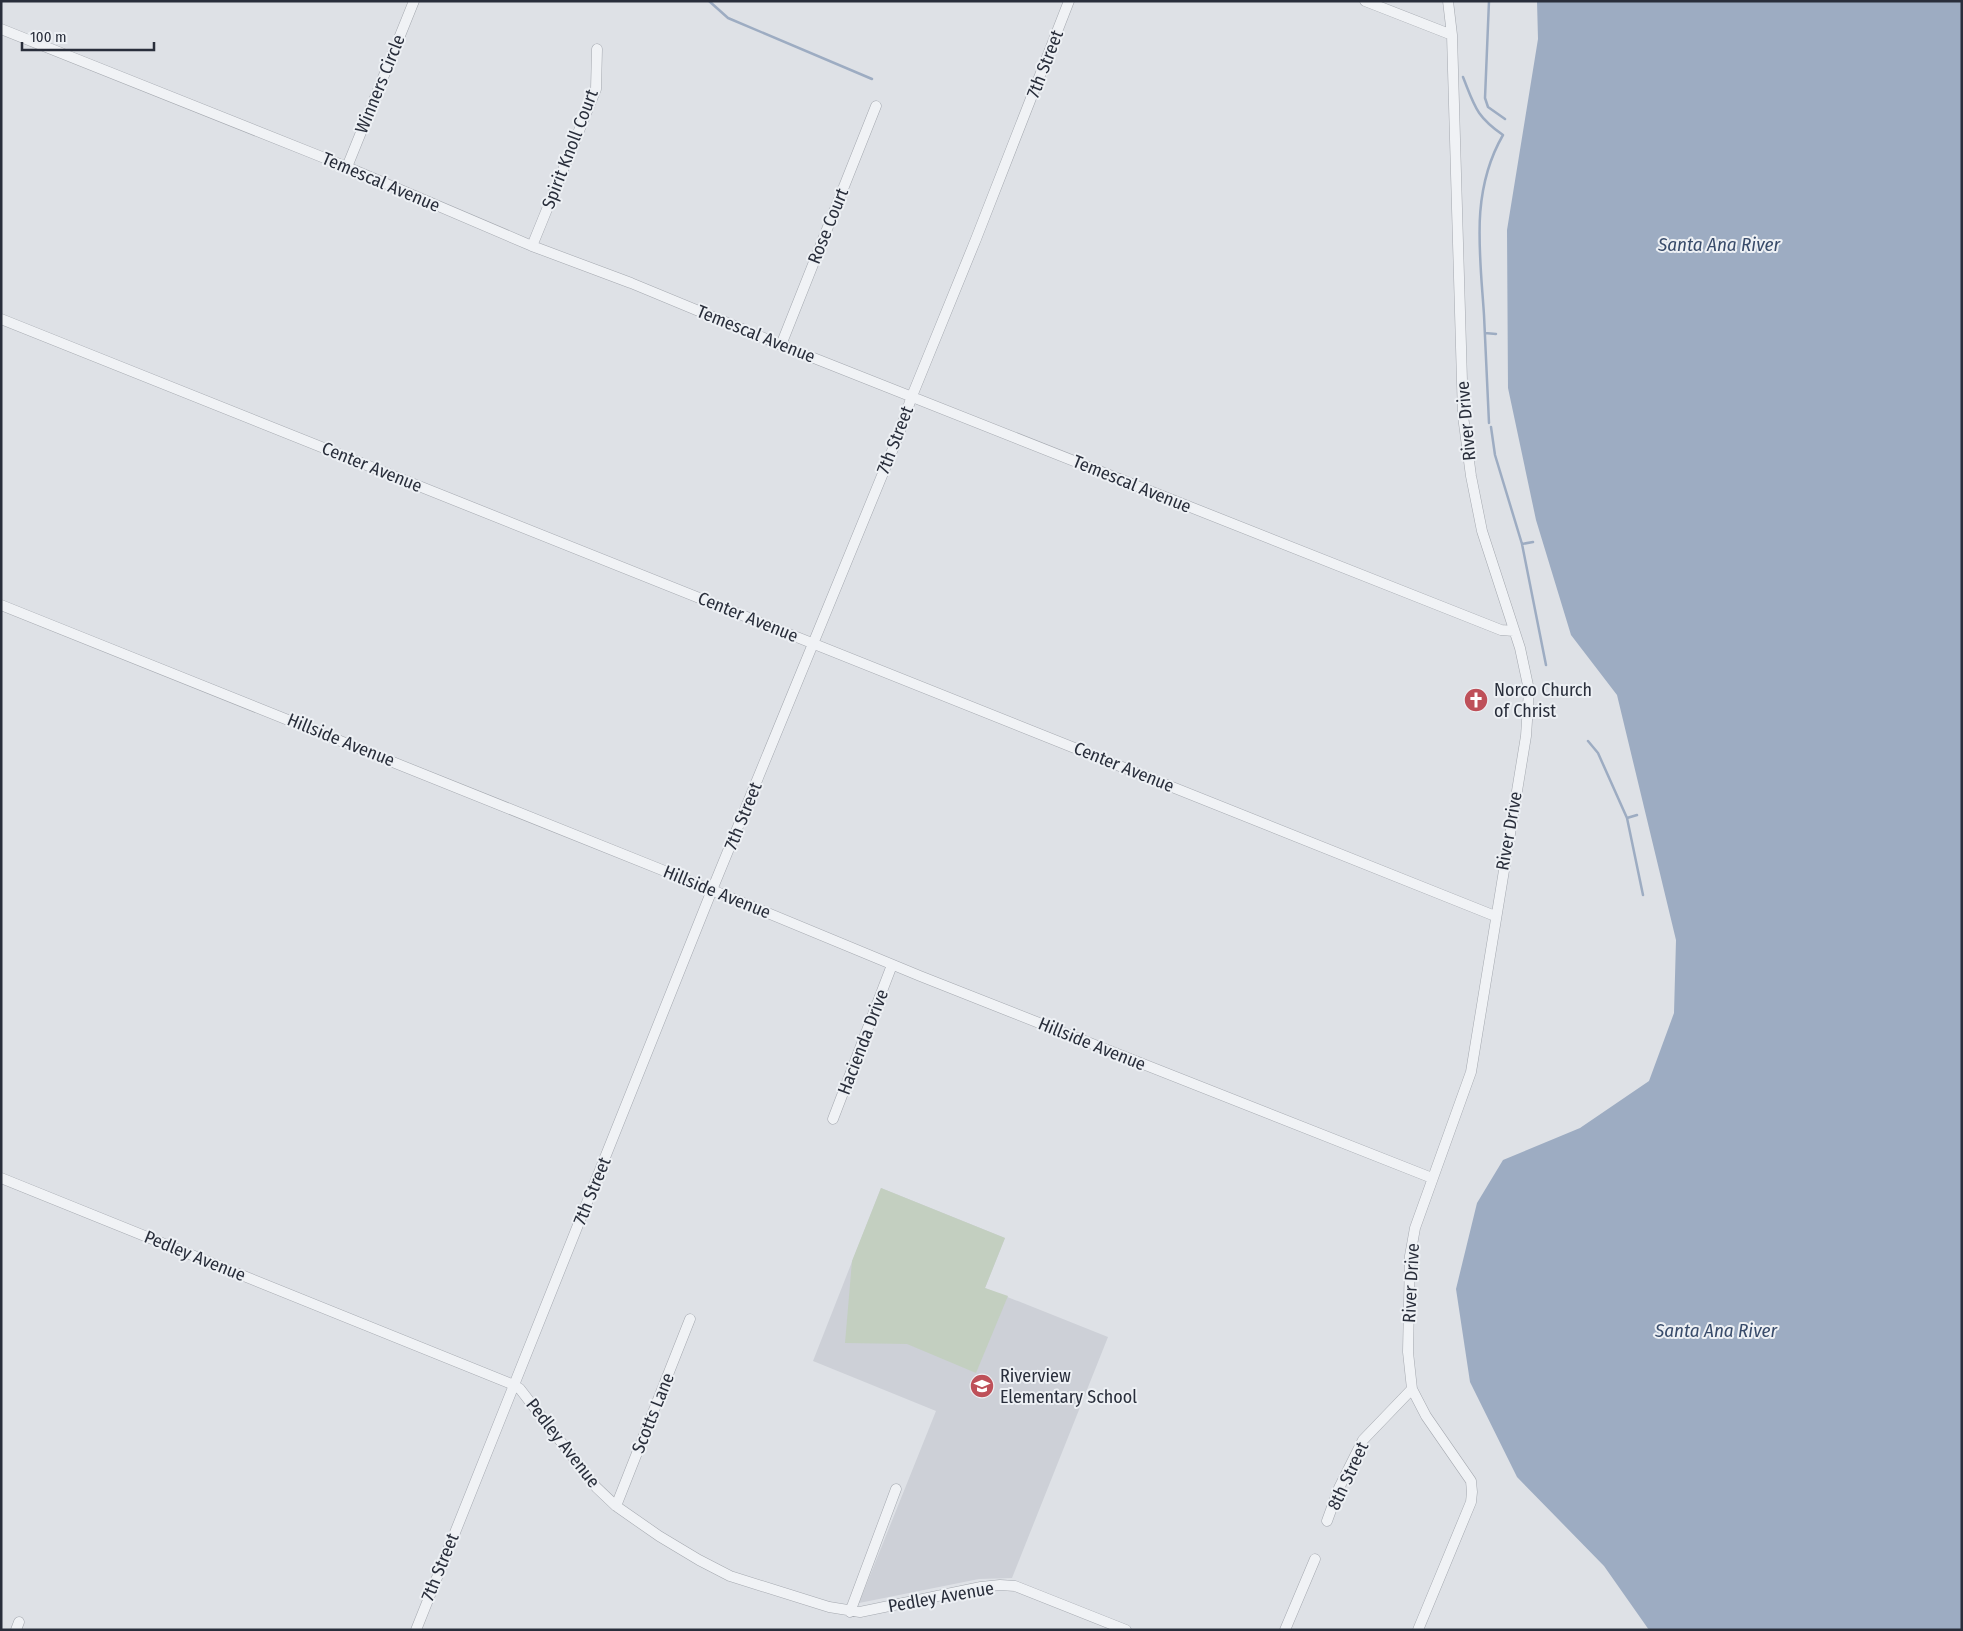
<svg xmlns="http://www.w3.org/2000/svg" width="1963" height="1631" font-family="'Fira Sans Condensed',sans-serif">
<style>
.built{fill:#cdd0d7}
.green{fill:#c3cfc0}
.water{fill:#9dacc2}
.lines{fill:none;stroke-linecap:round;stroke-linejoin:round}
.stream{stroke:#9dacc2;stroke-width:2.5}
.minor-casing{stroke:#a4a8af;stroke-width:11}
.minor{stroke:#f0f2f5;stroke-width:10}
.labels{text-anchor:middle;stroke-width:4;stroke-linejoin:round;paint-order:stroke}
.street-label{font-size:18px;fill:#292e3b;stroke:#edf0f4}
.poi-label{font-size:18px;fill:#292e3b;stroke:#edf0f4;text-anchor:start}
.water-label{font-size:19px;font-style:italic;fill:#384b6a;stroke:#edf0f4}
</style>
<rect width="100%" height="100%" fill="#dee1e6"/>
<!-- built -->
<path class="built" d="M881 1188 1005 1238 985 1288 1108 1337 1012 1578 979 1579 859 1603 936 1411 813 1361Z"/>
<!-- green -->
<path class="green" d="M881 1188 1005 1238 985 1288 1008 1296 976 1373 907 1344 845 1343 852 1261Z"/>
<!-- water -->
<path class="water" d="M1537 1H1962V1630H1649L1604 1566 1517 1477 1470 1382 1456 1289 1477 1203 1503 1160 1580 1128 1649 1081 1674 1013 1676 940 1617 695 1571 635 1536 520 1508 388 1507 230 1538 39Z"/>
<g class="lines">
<!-- stream -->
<path class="stream" d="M709 1 728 18 872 79
M1489 1 1485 98 1488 107 1505 119
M1463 77C1475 107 1476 116 1503 135 1470 192 1480 253 1484 315 1486 351 1487 387 1489 423
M1485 333 1496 334
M1491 427 1495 455 1522 544
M1533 542 1522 544 1546 665
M1588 741 1598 753 1627 818 1637 815
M1627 818 1643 895"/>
<!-- minor casing -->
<g class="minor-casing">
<path id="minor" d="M1365 1 1452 35
M1 29 347 167 532 246 631 283 781 345 1501 630 1514 631
M347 167 414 1
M532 246 596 89 597 49
M1 319 1495 916
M781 345 876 106
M1 605 712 890 920 976 1432 1178
M833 1119 892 965
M1 1178 514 1385 520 1389 596 1487 616 1506 659 1536 699 1560 730 1576 829 1607 860 1612 981 1587 1000 1585 1015 1586 1126 1630
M616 1506 690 1319
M1327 1521 1339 1488 1363 1440 1412 1389
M850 1612 896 1489
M16 1630 19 1622
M416 1630 712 890 897 439 912 396 976 239 1069 1
M1285 1630 1315 1559
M1418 1630 1471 1502 1472 1492 1471 1481 1426 1416 1412 1389 1408 1352 1410 1256 1415 1228 1471 1072 1526 736 1529 690 1520 648 1482 531 1471 476 1463 416 1452 35 1448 1"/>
</g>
<!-- minor -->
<use href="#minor" class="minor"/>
</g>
<!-- icons -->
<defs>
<g id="church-disc" transform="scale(1.25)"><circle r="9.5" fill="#be5059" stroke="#edf0f4"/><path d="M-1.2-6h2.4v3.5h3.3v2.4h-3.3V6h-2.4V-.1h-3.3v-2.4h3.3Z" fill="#fff"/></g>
<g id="school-disc" transform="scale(1.25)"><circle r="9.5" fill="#be5059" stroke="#edf0f4"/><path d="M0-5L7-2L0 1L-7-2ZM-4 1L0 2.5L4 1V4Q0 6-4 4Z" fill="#fff"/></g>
</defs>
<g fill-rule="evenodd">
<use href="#church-disc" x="1476" y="700"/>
<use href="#school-disc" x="982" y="1386"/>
</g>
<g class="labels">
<!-- street labels -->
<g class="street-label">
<text transform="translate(1045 64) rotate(-69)" y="6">7th Street</text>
<text transform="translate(380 84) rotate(-68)" y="6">Winners Circle</text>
<text transform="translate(570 149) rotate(-69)" y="6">Spirit Knoll Court</text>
<text transform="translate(381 182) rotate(23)" y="6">Temescal Avenue</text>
<text transform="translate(828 226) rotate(-68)" y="6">Rose Court</text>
<text transform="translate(756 334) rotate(22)" y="6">Temescal Avenue</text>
<text transform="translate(1466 421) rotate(-95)" y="6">River Drive</text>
<text transform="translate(895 440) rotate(-69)" y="6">7th Street</text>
<text transform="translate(372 467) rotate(22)" y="6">Center Avenue</text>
<text transform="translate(1132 484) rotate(22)" y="6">Temescal Avenue</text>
<text transform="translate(748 617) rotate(22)" y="6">Center Avenue</text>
<text transform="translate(341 740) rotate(22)" y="6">Hillside Avenue</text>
<text transform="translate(1124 767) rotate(22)" y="6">Center Avenue</text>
<text transform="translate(743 816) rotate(-68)" y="6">7th Street</text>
<text transform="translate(1509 831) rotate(-80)" y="6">River Drive</text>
<text transform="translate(717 892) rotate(22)" y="6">Hillside Avenue</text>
<text transform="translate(863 1042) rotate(-69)" y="6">Hacienda Drive</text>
<text transform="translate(1092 1044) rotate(22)" y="6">Hillside Avenue</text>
<text transform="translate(592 1191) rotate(-68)" y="6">7th Street</text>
<text transform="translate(195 1256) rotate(22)" y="6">Pedley Avenue</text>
<text transform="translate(1411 1283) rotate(-87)" y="6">River Drive</text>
<text transform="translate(653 1413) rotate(-68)" y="6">Scotts Lane</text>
<text transform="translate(563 1443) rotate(52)" y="6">Pedley Avenue</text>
<text transform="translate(1348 1476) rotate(-65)" y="6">8th Street</text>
<text transform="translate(440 1567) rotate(-68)" y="6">7th Street</text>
<text transform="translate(941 1597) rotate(-10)" y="6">Pedley Avenue</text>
</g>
<!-- poi labels -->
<g class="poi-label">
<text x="1494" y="696">Norco Church<tspan x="1494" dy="21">of Christ</tspan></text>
<text x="1000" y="1382">Riverview<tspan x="1000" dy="21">Elementary School</tspan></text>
</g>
<!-- water labels -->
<g class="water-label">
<text x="1719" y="251">Santa Ana River</text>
<text x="1716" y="1337">Santa Ana River</text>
</g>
</g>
<!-- border -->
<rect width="1963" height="1631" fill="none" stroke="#292e3b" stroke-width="5"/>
<!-- scale -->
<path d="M22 42v8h132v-8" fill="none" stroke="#292e3b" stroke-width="2.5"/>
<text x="30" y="42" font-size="15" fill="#292e3b" stroke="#edf0f4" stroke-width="4" paint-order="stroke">100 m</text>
</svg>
